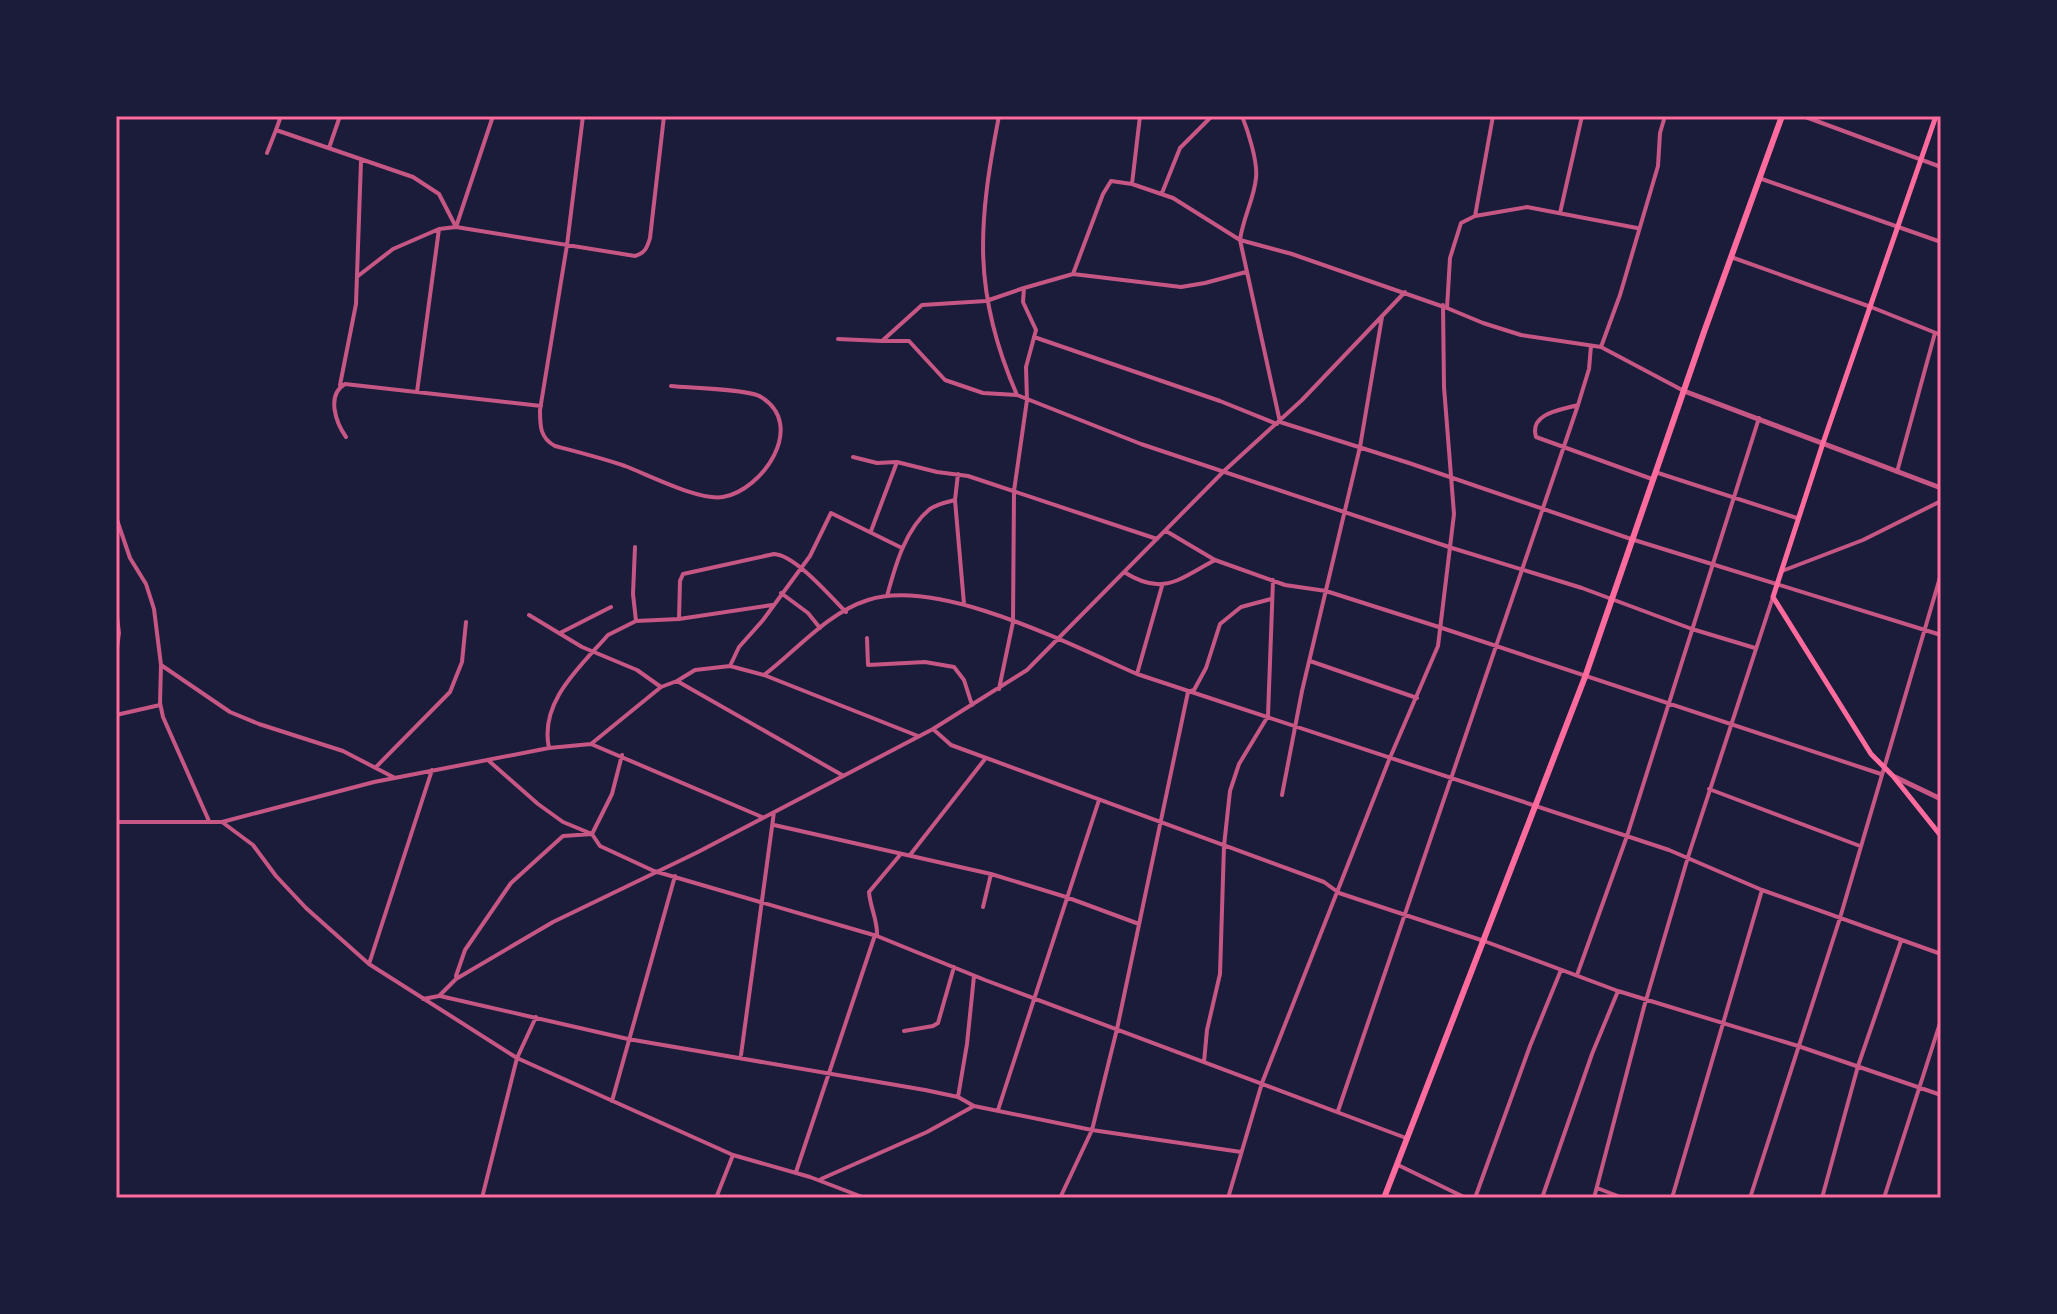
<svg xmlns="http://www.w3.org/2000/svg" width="2057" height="1314" font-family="Mulish,sans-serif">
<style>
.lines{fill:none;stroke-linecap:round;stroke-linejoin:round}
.minor{stroke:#c65784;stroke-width:4}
.tertiary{stroke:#c65784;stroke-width:5}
.secondary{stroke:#ff6b9d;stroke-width:5}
.trunk{stroke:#ff6b9d;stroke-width:6}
.neatline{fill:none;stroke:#ff6b9d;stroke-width:3}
</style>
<rect width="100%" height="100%" fill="#1b1b3a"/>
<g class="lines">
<!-- minor -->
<path class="minor" d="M583 116 567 245 540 410C540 426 540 438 555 446 578 452 602 458 625 466 649 475 699 501 723 497 763 490 807 425 761 397 749 389 689 388 671 386
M999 116C978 224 972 292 1017 395
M1242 116C1248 131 1258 162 1256 178 1254 199 1243 218 1240 240L1280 422 1409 463 1631 539 1941 635
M1493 116 1475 216 1461 223 1450 258 1447 308 1483 323 1521 335 1601 347 1684 391
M1803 116 1941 167
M276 130 281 116
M329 148 340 116
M267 153 276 130 413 177 439 194 456 227 635 256C645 253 647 248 650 238L664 116
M1759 178 1941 242
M1132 184 1140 116
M1162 193 1180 148 1212 116
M1560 213 1582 116
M1475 216 1527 207 1637 228
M1731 257 1871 307 1941 335
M1073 274 1181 287 1205 283 1246 272
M358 276 393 249 439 229
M1034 337 1220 401 1277 424
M838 339 882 341 922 305 986 301 1024 288
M882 341H909L945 380 983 393 1017 395 1141 444 1452 548 1582 588 1692 629 1755 648
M1601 347 1620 295 1658 166 1660 133 1665 116
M340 385 356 304 361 161
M417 392 439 229 456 227 493 116
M1578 405C1561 410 1529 413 1536 437L1652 479
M346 437C336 423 326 395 345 384L541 406
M853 457 877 463 897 462 937 472 968 476 1157 539
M1655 472 1797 518
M1897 472 1935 333
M958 474 955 500 964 604
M116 517 130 558 146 584 154 609 161 665 160 703 163 717 209 821
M871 531 897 462
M1166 531 1215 560 1285 585 1326 591 1442 628 1881 774
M635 547 633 594 636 621
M1782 571 1863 540 1941 501
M1124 572C1163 597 1179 579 1215 560
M781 593 808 613 820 628
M887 596C895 567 905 529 930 509 937 504 947 502 955 500
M116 609 119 633 116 655
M529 615 582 647 637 670 661 687
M679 619 680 581 683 574 774 554C795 555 830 596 846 612
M560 633 611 607
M867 638 868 665 925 662 954 667 964 680 972 705
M1310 661 1417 698
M161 665 230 712 259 724 343 751 395 778
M730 666 739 647 763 620 810 556 831 513 902 548
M1137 674 1162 586
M764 675C797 650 827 613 868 600 939 577 1071 645 1137 674L1669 850 1762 890 1941 954
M677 681 842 775
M999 689 1013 622 1014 491 1027 400 1026 367 1036 330 1023 302 1024 288 1073 274 1103 194 1111 181 1132 184 1173 198 1240 240 1292 254 1447 308
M116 715 160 705
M933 729 951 745 1324 882 1339 893 1484 941 1618 991 1798 1046 1941 1095
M591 744 661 687 677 681 695 670 730 666 764 675 918 736
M549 748C539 702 580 667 608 635L636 621 679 619 772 605
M489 761 538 804 563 822 592 834 600 846 654 871 877 936 985 980 1406 1138
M376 767 450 692 462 662 466 622
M1709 789 1860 846
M1282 795 1302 691 1360 447 1382 317
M116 822H222L253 845 276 876 306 908 369 964 517 1058 733 1155 810 1177 865 1198
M222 822 374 782 549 748 591 744 762 817
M774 825 991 874 1066 897 1139 924
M910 855 985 759
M983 907 991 874
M877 936C878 921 870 907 869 892L900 855
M369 964 432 770
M1577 975 1627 836 1759 418
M456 976 465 950 511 883 563 836 592 834 612 794 622 755
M440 996 628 1039 925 1090 958 1097 974 1106 1092 1130 1241 1152
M423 999 439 996 456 979 553 922 696 853 933 729 1027 670 1224 471 1302 400 1405 292
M904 1031 933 1026 938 1023 954 967
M741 1055 774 812
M1204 1062 1207 1030 1220 974 1224 846 1230 791 1239 764 1268 716 1273 580
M958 1097 967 1044 974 976
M612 1101 675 876
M998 1110 1099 800
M1338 1111 1578 405 1589 369 1591 346
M1398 1165 1466 1198
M796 1172 875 935
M821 1179 927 1132 974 1106
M1597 1188 1623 1198
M482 1198 517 1058 536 1017
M716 1198 733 1155
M1060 1198 1092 1130 1117 1029 1188 692 1194 690 1206 668 1220 624 1241 607 1271 599
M1228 1198 1262 1083 1389 760 1438 646 1454 514 1444 387 1443 305
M1475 1198 1530 1046 1561 970
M1542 1198 1592 1054 1618 991
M1594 1198 1644 1007 1688 857 1773 597
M1672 1198 1762 890
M1750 1198 1840 918 1941 574
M1822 1198 1858 1066 1901 941
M1884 1198 1941 1020"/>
<!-- tertiary -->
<path class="tertiary" d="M1684 391 1941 488
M1895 777 1941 799"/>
<!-- secondary -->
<path class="secondary" d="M1936 116 1823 443 1773 597 1871 754 1893 776 1941 836"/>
<!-- trunk -->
<path class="trunk" d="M1384 1198 1585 677 1704 332 1782 116"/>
</g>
<!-- border -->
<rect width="2057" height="1314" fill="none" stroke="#1b1b3a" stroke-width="236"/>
<rect x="118" y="118" width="1821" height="1078" class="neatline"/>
</svg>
